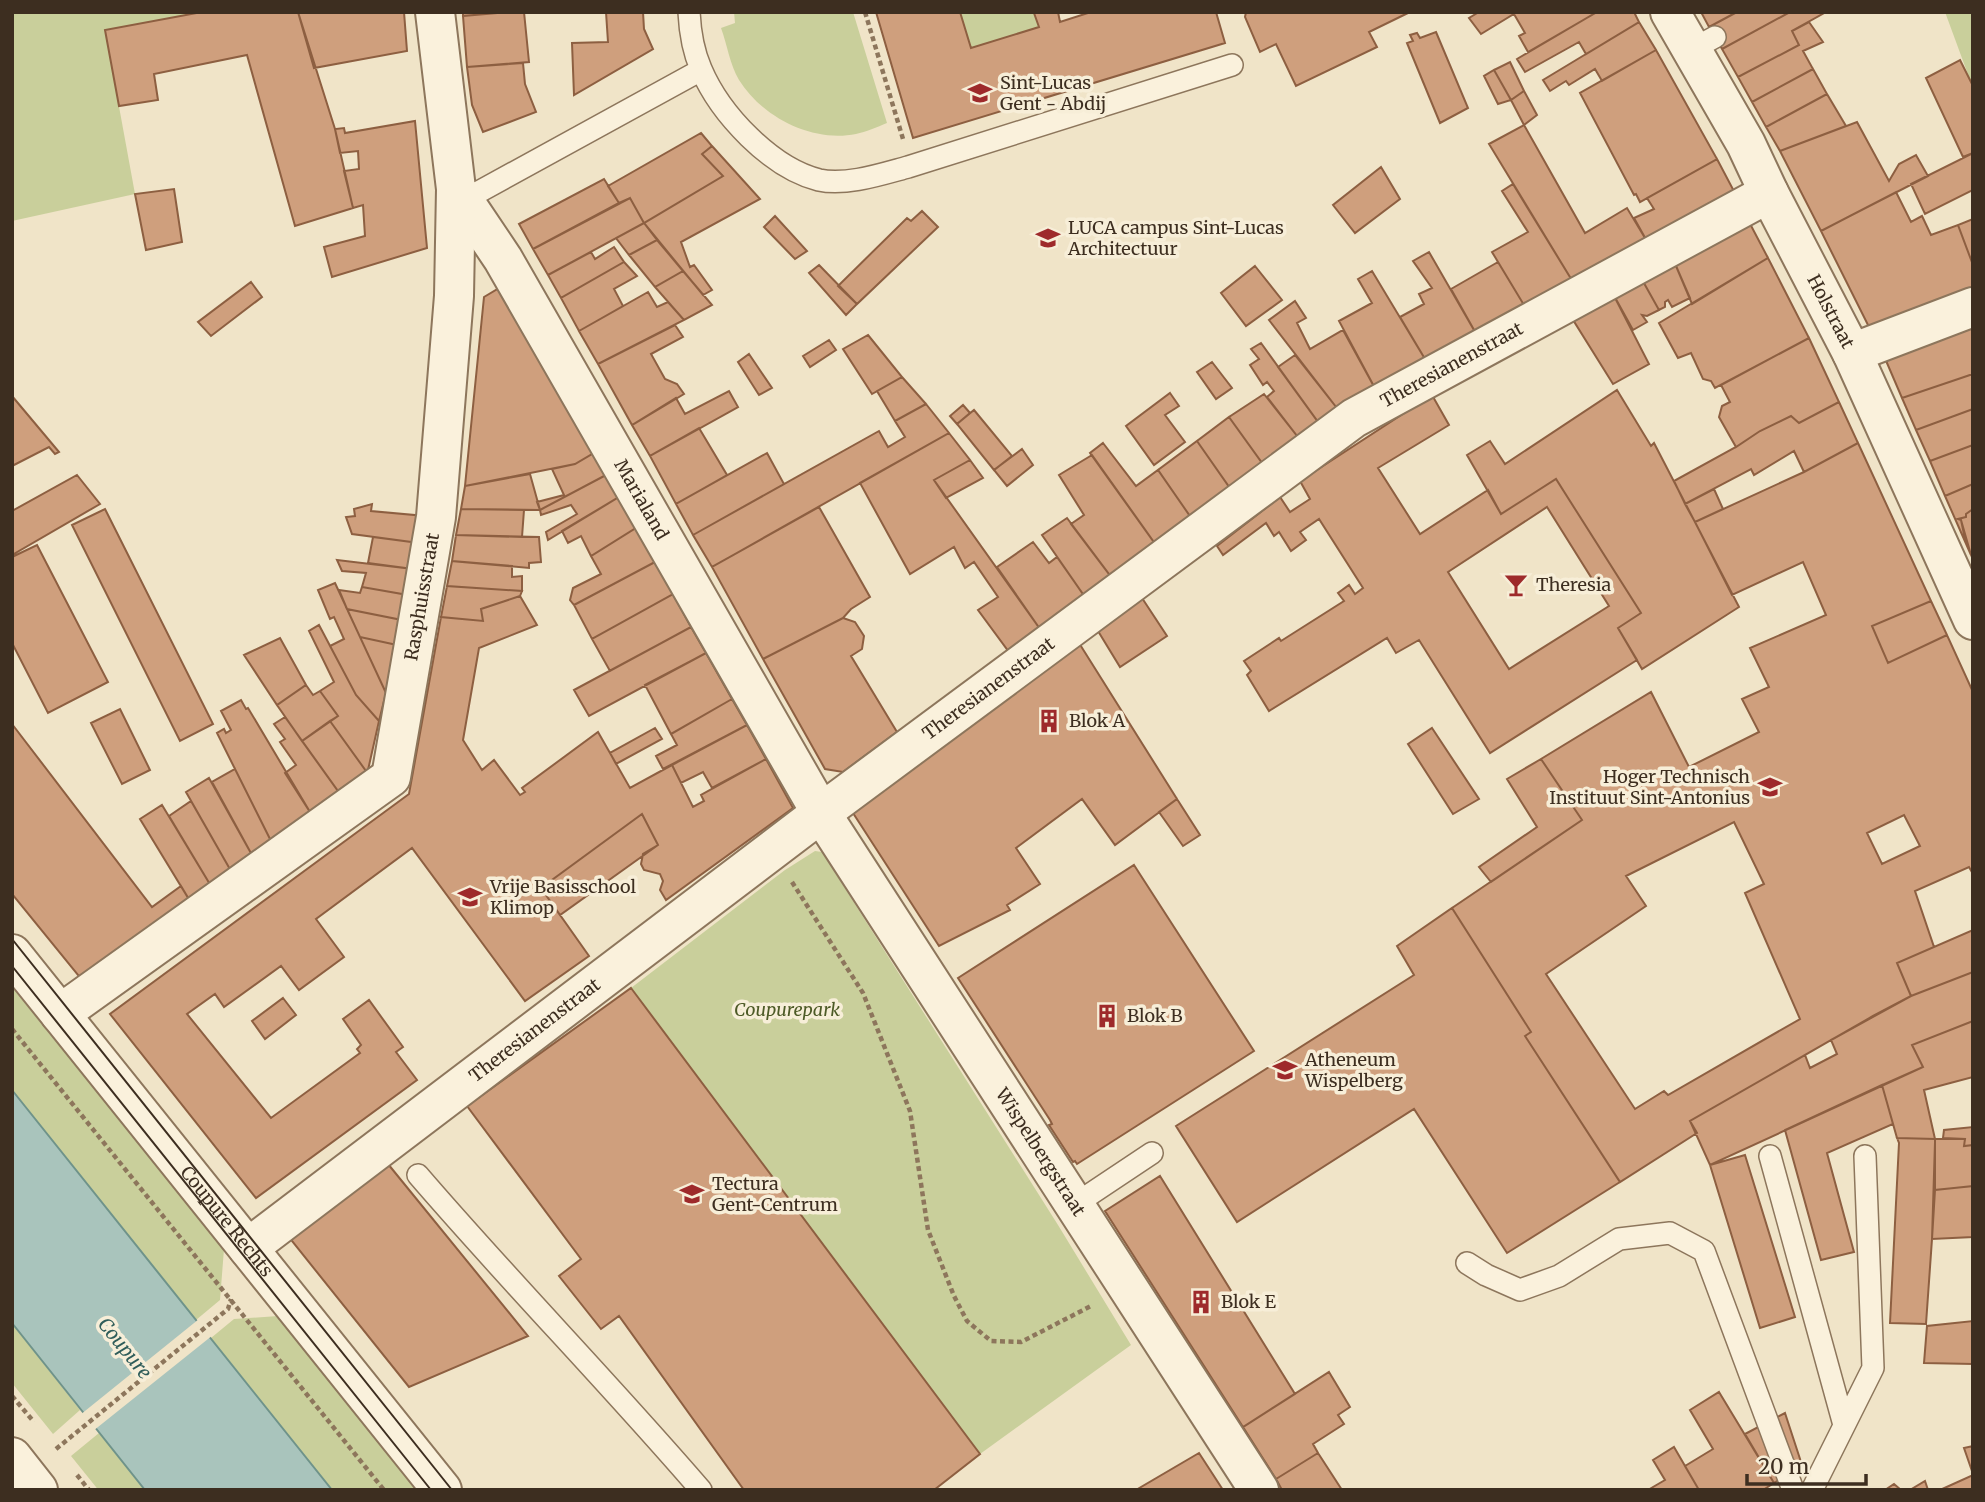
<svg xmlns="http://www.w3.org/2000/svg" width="1985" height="1502" font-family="Merriweather,serif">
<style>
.green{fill:#c9cf9b}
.water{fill:#a9c4bc;stroke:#6f938a;stroke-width:2}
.pier{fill:#f0e4c8}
.building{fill:#cf9f7d;stroke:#8d5f41;stroke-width:2;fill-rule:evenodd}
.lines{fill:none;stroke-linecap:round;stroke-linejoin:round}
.service-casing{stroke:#8d765c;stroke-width:24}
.minor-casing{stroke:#8d765c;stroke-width:42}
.path{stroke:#8d765c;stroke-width:4.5;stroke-dasharray:5 3.5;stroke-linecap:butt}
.service{stroke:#faf1dc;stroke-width:21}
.minor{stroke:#faf1dc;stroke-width:38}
.tram{stroke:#3d2e20;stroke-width:2}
.labels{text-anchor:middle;stroke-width:7;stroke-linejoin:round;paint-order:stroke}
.poi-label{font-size:18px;fill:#3d2e20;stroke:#f7eed8;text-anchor:start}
.street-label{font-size:18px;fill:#3d2e20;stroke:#f7eed8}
.park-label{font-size:18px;font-style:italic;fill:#4d5a26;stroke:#f7eed8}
.water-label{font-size:19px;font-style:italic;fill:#2f5d5a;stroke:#f7eed8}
</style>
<rect width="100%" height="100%" fill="#f0e4c8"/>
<!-- green -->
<path class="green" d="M12 12H202L105 30 135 194 12 221Z
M734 12H853L887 123C877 127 866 132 856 134 812 143 762 117 739 80 730 65 727 44 721 28L735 23Z
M960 12H1036L1034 13 1039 27 971 48Z
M1945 12H1973V88Z
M815 851 822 852 1058 1225 1131 1345 980 1454 631 988 785 870Z
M12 987 224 1249 220 1300 196 1320 12 1090Z
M278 1316 418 1490H332L211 1338 234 1319Z
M12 1323 80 1410 53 1434 12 1383Z
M99 1433 145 1490H98L96 1487 71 1456Z"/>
<!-- water -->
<path class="water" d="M12 1090 332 1490H145L12 1323Z"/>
<!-- pier -->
<path class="pier" d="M199 1319 213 1335 93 1431 80 1415Z"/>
<!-- building -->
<path class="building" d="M202 12H298L335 129 353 208 295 226 247 55 154 74 158 100 119 106 105 30Z
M298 12H404L407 51 314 68Z
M463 12H509L463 16Z
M509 12H524L529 62 467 67 463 16Z
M606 12H643L644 29 653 49 574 95 572 43 608 42Z
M876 12H960L971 48 1039 27 1034 13 1036 12H1058L1060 22 1091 12H1216L1225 43 913 138Z
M1246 12H1410L1369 32 1377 47 1296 86 1276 44 1260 52 1245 17Z
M1479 12H1517L1481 34 1469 18Z
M1517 12H1597L1528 52 1519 36 1525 33 1514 14Z
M1597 12H1634L1639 22 1586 54 1579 42 1525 72 1517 59Z
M1701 12H1737L1709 27Z
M1737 12H1790L1722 49 1709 27Z
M1790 12H1826L1792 31 1799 45 1738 77 1722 49Z
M1639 22 1656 50 1602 81 1595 69 1569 85 1566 81 1550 91 1543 80Z
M1809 22 1823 42 1803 51 1813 69 1752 102 1738 77 1799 45 1792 31Z
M1436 32 1468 108 1440 123 1407 43 1413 41 1410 35 1417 33 1420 38Z
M1656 50 1717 159 1640 202 1636 194 1634 195 1580 93Z
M1960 60 1973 86V153L1963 157 1926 78Z
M1510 62 1524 91 1511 100 1494 70Z
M523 63 525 84 536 112 483 132 472 105 467 67Z
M1813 69 1827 94 1766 127 1752 102Z
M1494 70 1511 100 1498 104 1484 76Z
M1524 91 1537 115 1524 125 1511 100Z
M1827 94 1846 126 1780 151 1766 127Z
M415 121 427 248 332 277 324 247 365 236 363 205 353 208 344 171 359 169 358 151 340 153 335 129 344 128 345 133Z
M1857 122 1889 181 1899 164 1916 155 1928 176 1821 231 1780 151Z
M1524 125 1585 233 1627 208 1648 243 1573 282 1489 144Z
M701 133 712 146 702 154 723 176 644 223 630 198 619 203 608 186Z
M712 146 760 199 681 242 690 267 694 265 712 290 703 295 644 223 723 176 702 154Z
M1973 153V190L1925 214 1911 184Z
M1717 159 1736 195 1648 243 1634 218 1654 209 1647 198Z
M1381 167 1400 199 1355 233 1333 205Z
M604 179 619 203 533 249 519 224Z
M1513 184 1573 282 1527 310 1492 252 1528 232 1502 191Z
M174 189 182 242 146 250 135 194Z
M1896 192 1911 222 1922 216 1931 235 1958 225 1973 265V288L1869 327 1821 231Z
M630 198 644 223 548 275 533 249Z
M922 211 938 227 857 304 838 286 907 218 911 221Z
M775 216 807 251 795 259 764 227Z
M1747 218 1768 258 1692 304 1673 259Z
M1973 219V265L1958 225Z
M644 223 657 240 629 255 616 238Z
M657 240 683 271 655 287 629 255Z
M614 247 624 262 561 298 548 275 591 252 595 259Z
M1429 252 1478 337 1428 364 1400 317 1424 304 1419 294 1432 288 1413 261Z
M1768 258 1809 338 1715 388 1711 381 1703 379 1691 353 1678 358 1659 323Z
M1673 259 1690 298 1672 307 1668 300 1665 302V307L1659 310 1640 276Z
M624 262 637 276 614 289 623 306 579 331 561 298Z
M1498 262 1527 310 1478 337 1451 289Z
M819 265 857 304 846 315 809 273Z
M1255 266 1282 300 1246 326 1221 293Z
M683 271 712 305 684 320 655 287Z
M1372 271 1428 364 1377 392 1339 321 1372 303 1358 279Z
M1640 276 1659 310 1647 316 1642 315 1647 322 1633 330 1612 292Z
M251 282 262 297 211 336 198 322Z
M501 287 594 453 575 464 465 486 484 297Z
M648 292 657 307 668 302 684 320 598 364 579 331Z
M1612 292 1649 364 1613 384 1570 315Z
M1295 301 1306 318 1297 323 1310 349 1343 330 1377 392 1340 412 1269 320Z
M1973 323V374L1902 398 1884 356Z
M675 325 683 337 651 354 665 379 677 384 684 394 632 425 598 364Z
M868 335 902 377 872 394 843 349Z
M1809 338 1839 402 1799 423 1791 416 1760 431 1736 447 1719 417 1722 406 1730 402 1721 385Z
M829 340 836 350 810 367 803 356Z
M1261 343 1321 426 1301 441 1267 397 1274 391 1267 382 1263 385 1250 365 1259 359 1251 349Z
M749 354 772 388 759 395 738 362Z
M1295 355 1340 412 1321 426 1278 367Z
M1212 362 1232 388 1216 399 1197 372Z
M1973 374V409L1916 430 1902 398Z
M902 377 926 404 895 421 877 391Z
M1617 390 1651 446 1654 443 1739 607 1642 669 1618 628 1641 613 1556 479 1501 514 1467 455 1490 441 1505 464Z
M729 391 738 407 650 456 632 425 676 398 685 414Z
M1170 393 1179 406 1165 415 1185 442 1154 465 1126 426Z
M1264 394 1301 441 1265 467 1229 417Z
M1432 395 1449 425 1378 468 1420 534 1488 490 1501 514 1556 479 1641 613 1618 628 1637 660 1490 753 1419 640 1396 653 1387 638 1269 711 1247 675 1251 671 1244 661 1279 638 1281 641 1344 601 1338 593 1349 585 1355 594 1363 588 1319 519 1300 532 1306 540 1291 551 1279 532 1274 536 1266 523 1223 555 1217 546 1280 497 1290 512 1310 499 1300 481ZM1547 507 1609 606 1509 669 1448 572Z
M12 396 59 452 55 454 49 447 12 466Z
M1839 402 1858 443 1804 472 1794 451 1754 475 1751 469 1685 504 1674 481 1736 447 1760 431 1791 416 1799 423Z
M926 404 949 433 712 567 693 535 879 431 888 447 905 437 895 421Z
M963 405 970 413 957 424 950 416Z
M1973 409V445L1930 461 1916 430Z
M974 410 1012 456 994 470 957 424Z
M1229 417 1265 467 1232 491 1197 441Z
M699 428 727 475 676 504 650 456Z
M949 433 970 460 934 480 1040 629 1009 652 978 610 998 597 974 562 965 568 954 547 910 574 860 483Z
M1197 441 1232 491 1192 519 1158 470Z
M1103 443 1136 486 1158 470 1192 519 1156 545 1090 453Z
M1858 443 1931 601 1872 626 1888 663 1947 635 1973 692V874L1969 867 1915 891 1934 947 1897 963 1911 996 1873 1016 1690 1121 1697 1133 1620 1182 1525 1036 1531 1032 1452 908 1582 820 1541 759 1651 692 1689 767 1759 732 1742 699 1769 687 1750 648 1826 615 1803 562 1732 595 1695 522 1804 472ZM1904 815 1920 846 1882 864 1867 833ZM1734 822 1764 884 1745 893 1800 1019 1668 1095 1664 1091 1635 1109 1546 974 1646 906 1626 876Z
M1973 445V484L1945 496 1930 461Z
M1022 449 1033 465 1007 486 994 470Z
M594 453 606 475 540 510 537 502 564 495 552 469 575 464Z
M767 453 784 484 693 535 676 504Z
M1092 455 1156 545 1112 578 1071 524 1084 515 1059 475Z
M970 460 983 478 946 498 934 480Z
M530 474 540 510 461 509 465 486Z
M77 475 100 504 12 555V511Z
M606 475 619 497 548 540 546 532 577 514 571 505 541 515 540 510Z
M1973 484V509L1966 514V517L1958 519 1961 520 1971 555 1945 496Z
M1714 489 1723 509 1695 522 1685 504Z
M619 497 636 528 591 556 581 536 568 543 562 531Z
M372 504 371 511 425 516 419 543 352 534 346 517 355 516 354 509Z
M819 507 870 597 851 609 843 618 763 659 712 567Z
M105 509 213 724 180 741 72 525Z
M461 509 524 510 522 537 456 535Z
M1973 509V560L1965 539 1961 520 1958 519 1966 517V514Z
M1067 518 1112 578 1085 597 1042 535Z
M636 528 655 562 574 605 570 600 573 588 601 574 591 556Z
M456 535 539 537 541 562 529 563V568L452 561Z
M373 537 419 543 413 569 368 563Z
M1033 542 1049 563 1057 557 1085 597 1040 629 997 567Z
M37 545 108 682 48 713 12 643V557Z
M337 560 413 569 408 595 362 587 366 573 342 571Z
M452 561 512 566V577L522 576V591L447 586Z
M655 562 673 594 592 639 574 605Z
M335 583 386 693 379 721 356 695 330 646 344 639 334 617 330 619 318 590Z
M447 586 522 591 520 596 481 609 483 621 441 617Z
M362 587 408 595 402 620 347 609 339 590 360 593Z
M673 594 691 627 610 671 592 639Z
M520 596 537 625 479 648 463 740 482 770 494 760 520 795 525 792 522 788 598 732 630 788 672 765 693 807 704 801 701 795 766 759 793 808 666 900 660 890 663 881 660 874 644 870 641 864 643 854 658 845 642 814 541 888 589 956 525 1001 412 848 316 919 344 957 299 990 281 966 224 1007 215 994 187 1014 271 1118 360 1053 357 1049 361 1045 343 1019 369 1000 403 1047 396 1052 417 1080 256 1198 110 1014 409 794 441 617 483 621 481 609Z
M1142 598 1167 636 1120 667 1098 631Z
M1931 601 1947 635 1888 663 1872 626Z
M347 609 402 620 397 645 360 637Z
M843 618 855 622 864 636 862 649 851 656 897 732 843 772 825 769 763 659Z
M319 625 356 695 379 721 368 770 366 771 330 721 338 716 320 691 334 682 309 631Z
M691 627 706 653 589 716 574 690Z
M360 637 397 645 386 693Z
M280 638 306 685 277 705 244 655Z
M1079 643 1177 799 1115 845 1082 799 1016 848 1040 884 1007 905 1010 910 939 946 853 813Z
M706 653 732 699 671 734 645 685Z
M306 685 313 695 320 691 338 716 302 741 277 705Z
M732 699 747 725 663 769 656 756 677 745 671 734Z
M241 700 246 709 248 708 310 812 271 841 217 733 224 729 226 733 231 730 221 711Z
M120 709 150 770 122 784 91 723Z
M285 717 338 791 310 812 285 773 296 765 280 742 285 739 274 724Z
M330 721 366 771 338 791 302 741Z
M12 724 152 907 181 886 190 901 82 980 12 894Z
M747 725 766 759 712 788 703 772 681 783 672 765Z
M655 728 662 739 616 764 610 753Z
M1432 728 1479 799 1453 814 1408 744Z
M1541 759 1582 820 1491 882 1479 867 1537 827 1507 779Z
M235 769 271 841 252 855 212 782Z
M209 778 252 855 231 871 186 792Z
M1177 799 1200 835 1183 846 1159 812Z
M191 801 231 871 211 886 169 816Z
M162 805 211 886 190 901 140 819Z
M642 814 658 845 560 915 541 888Z
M1134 865 1254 1051 1077 1164 1075 1161 1073 1162 1049 1125 1052 1124 1050 1120 958 978Z
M1452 908 1531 1032 1525 1036 1620 1182 1507 1253 1414 1109 1237 1222 1176 1126 1414 975 1397 946Z
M1973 930V972L1911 996 1897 963Z
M1973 972V1021L1912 1045 1923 1067 1710 1165 1690 1121 1805 1055 1810 1068 1837 1054 1831 1040 1911 996Z
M631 988 980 1454 934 1490H744L619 1316 601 1329 559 1276 581 1259 467 1106Z
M283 998 296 1015 265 1039 252 1021Z
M1973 1021V1077L1924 1090 1935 1139 1897 1138 1882 1085 1923 1067 1912 1045Z
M1882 1085 1893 1124 1827 1153 1854 1252 1821 1260 1785 1130Z
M1973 1127V1145L1964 1146 1965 1139 1943 1138 1944 1130Z
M1897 1138 1935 1139V1142L1932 1239 1926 1324 1890 1323 1899 1143Z
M1935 1139H1965L1964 1146 1973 1145V1186L1935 1190Z
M1745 1155 1795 1317 1760 1328 1710 1165Z
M388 1164 528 1336 409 1387 288 1236Z
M1160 1176 1295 1394 1243 1427 1105 1211Z
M1973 1186V1237L1932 1239 1935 1190Z
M1973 1321V1364L1924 1363 1927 1326Z
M1329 1372 1350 1407 1338 1415 1344 1424 1313 1444 1318 1453 1276 1479 1243 1427Z
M1719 1392 1774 1483 1763 1490H1699L1685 1466 1713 1449 1690 1410Z
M1785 1413 1802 1465 1774 1483 1745 1434Z
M1973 1446V1474L1964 1448Z
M1674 1447 1699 1490H1648L1665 1480 1653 1460Z
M1199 1453 1223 1490H1136Z
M1318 1453 1342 1490H1282L1276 1479Z
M1973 1475V1490H1940Z
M1925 1481 1928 1490H1910Z
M1894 1484 1901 1490H1885Z"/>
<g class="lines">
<!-- service casing -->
<g class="service-casing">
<path id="service" d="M689 12C690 32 693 51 701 69 720 114 771 168 819 180 846 186 882 174 908 167L1232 65
M1693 49 1715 37
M464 200 701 70
M1770 1156 1844 1425
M418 1175C510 1282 609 1383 701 1490
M1074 1205 1152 1153
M1467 1263 1486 1275 1520 1290 1559 1276 1619 1239 1670 1233 1704 1251 1793 1490
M1812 1490 1873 1368 1865 1156"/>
</g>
<!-- minor casing -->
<g class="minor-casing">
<g id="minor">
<path id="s1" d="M1670 12 1746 144 1769 193 1852 353 1973 620"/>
<path id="s2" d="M456 189 503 259 821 813 1259 1490"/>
<path d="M1852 353 1973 307"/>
<path id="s3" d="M12 954 442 1490"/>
<path id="s4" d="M60 1014 391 777 436 517 454 296 456 189 435 12"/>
<path id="s5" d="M248 1248 821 813 1354 418 1769 193"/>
<path d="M12 1457 38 1490"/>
</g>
</g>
<!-- path -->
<path class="path" d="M865 12 903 139
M792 882 863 993 910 1111 928 1230 954 1296 967 1321 991 1341 1021 1342 1093 1305
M12 1029 384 1490
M12 1396 34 1422
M56 1449 228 1309 231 1299
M77 1475 89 1490"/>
<!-- service -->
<use href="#service" class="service"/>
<!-- minor -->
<use href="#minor" class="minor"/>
<!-- tram -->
<path class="tram" d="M12 939 452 1490
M12 966 431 1490"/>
</g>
<!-- icons -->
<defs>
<g id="university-bare" transform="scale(1.89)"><path d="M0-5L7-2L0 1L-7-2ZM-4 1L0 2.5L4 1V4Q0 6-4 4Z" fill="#9e2a2b" stroke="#f7eed8" stroke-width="2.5" paint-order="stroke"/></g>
<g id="bar-bare" transform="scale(1.89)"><path d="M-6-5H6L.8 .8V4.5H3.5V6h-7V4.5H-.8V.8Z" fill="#9e2a2b" stroke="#f7eed8" stroke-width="2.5" paint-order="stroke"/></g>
<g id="building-bare" transform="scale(1.89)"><path d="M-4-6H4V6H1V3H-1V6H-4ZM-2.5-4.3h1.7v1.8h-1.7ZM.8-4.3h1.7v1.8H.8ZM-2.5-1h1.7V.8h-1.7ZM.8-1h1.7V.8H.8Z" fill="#9e2a2b" stroke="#f7eed8" stroke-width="2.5" paint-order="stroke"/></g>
<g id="school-bare" transform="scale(1.89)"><path d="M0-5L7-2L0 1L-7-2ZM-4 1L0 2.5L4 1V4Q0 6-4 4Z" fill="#9e2a2b" stroke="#f7eed8" stroke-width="2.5" paint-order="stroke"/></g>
</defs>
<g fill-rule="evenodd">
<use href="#university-bare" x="980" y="93"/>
<use href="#university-bare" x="1048" y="238"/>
<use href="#bar-bare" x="1516" y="585"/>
<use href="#building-bare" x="1049" y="721"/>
<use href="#school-bare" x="1770" y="787"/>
<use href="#school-bare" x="470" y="897"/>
<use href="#building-bare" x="1107" y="1016"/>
<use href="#school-bare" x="1285" y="1070"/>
<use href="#school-bare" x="692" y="1194"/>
<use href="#building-bare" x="1201" y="1302"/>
</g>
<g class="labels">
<!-- poi labels -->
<g class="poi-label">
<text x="1000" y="89">Sint-Lucas<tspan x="1000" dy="21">Gent - Abdij</tspan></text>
<text x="1068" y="234">LUCA campus Sint-Lucas<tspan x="1068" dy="21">Architectuur</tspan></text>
<text x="1536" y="591">Theresia</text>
<text x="1069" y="727">Blok A</text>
<text x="1750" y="783" text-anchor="end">Hoger Technisch<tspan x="1750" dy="21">Instituut Sint-Antonius</tspan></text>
<text x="490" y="893">Vrije Basisschool<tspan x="490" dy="21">Klimop</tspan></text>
<text x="1127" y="1022">Blok B</text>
<text x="1305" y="1066">Atheneum<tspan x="1305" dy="21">Wispelberg</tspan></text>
<text x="712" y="1190">Tectura<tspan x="712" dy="21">Gent-Centrum</tspan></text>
<text x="1221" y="1308">Blok E</text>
</g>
<!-- street labels -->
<g class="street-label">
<text dy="6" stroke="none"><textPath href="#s1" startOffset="340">Holstraat</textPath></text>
<text dy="6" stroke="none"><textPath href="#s5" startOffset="1494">Theresianenstraat</textPath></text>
<text dy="6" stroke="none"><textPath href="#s2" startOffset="362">Marialand</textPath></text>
<text dy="6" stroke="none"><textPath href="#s4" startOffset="590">Rasphuisstraat</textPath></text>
<text dy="6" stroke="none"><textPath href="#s5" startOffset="928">Theresianenstraat</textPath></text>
<text dy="6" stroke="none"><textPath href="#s5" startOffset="360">Theresianenstraat</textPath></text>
<text dy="6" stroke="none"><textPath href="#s2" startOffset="1127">Wispelbergstraat</textPath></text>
<text dy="6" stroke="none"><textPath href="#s3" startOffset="343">Coupure Rechts</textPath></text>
</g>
<!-- park labels -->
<g class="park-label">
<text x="787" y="1016">Coupurepark</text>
</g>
<!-- water labels -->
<g class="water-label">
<text transform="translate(125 1348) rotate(51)" y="7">Coupure</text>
</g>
</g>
<!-- border -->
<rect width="1985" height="1502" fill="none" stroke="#3d2e20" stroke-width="28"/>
<!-- scale -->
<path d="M1747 1474v10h119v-10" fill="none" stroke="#3d2e20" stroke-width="3.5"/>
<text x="1758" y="1474" font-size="21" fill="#3d2e20" stroke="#f7eed8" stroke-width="5" paint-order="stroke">20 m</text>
</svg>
